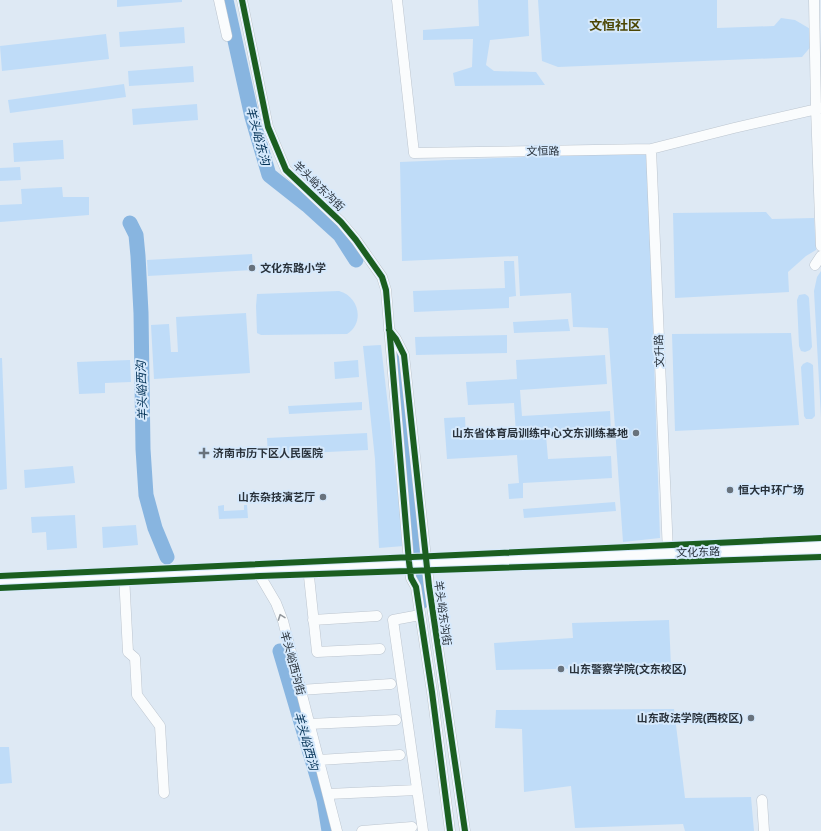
<svg xmlns="http://www.w3.org/2000/svg" width="821" height="831" font-family="Helvetica,'Noto Sans SC',sans-serif">
<style>
.green{fill:#bfdcf8}
.lines{fill:none;stroke-linecap:round;stroke-linejoin:round}
.river{stroke:#88b5e0;stroke-width:15}
.minor-casing{stroke:#bcc5cf;stroke-width:11}
.major-casing{stroke:#bcc5cf;stroke-width:14}
.minor{stroke:#fafcfd;stroke-width:10}
.major{stroke:#fafcfd;stroke-width:13}
.cycleway-casing{stroke:#d6e9fc;stroke-width:8}
.cycleway{stroke:#1b5e20;stroke-width:6}
.oneway{stroke:#92979c}
.poi-dot{fill:#68727c;stroke:#d6e9fc;stroke-width:1.5}
.labels{text-anchor:middle;stroke-width:4;stroke-linejoin:round;paint-order:stroke}
.street-label{font-size:11px;fill:#29323b;stroke:#d6e9fc}
.poi-label{font-size:11px;font-weight:bold;fill:#29323b;stroke:#d6e9fc;text-anchor:start}
.water-label{font-size:12px;font-style:italic;fill:#023155;stroke:#d6e9fc}
.quarter-label{font-size:13px;font-weight:bold;fill:#4b4604;stroke:#d6e9fc}
</style>
<rect width="100%" height="100%" fill="#dee9f4"/>
<!-- green -->
<path class="green" d="M117 0H182V2L117 7Z
M478 0H528L529 36 490 40 486 65 494 71 536 72 545 85 455 86 453 73 472 67 473 39 423 40V30L479 26Z
M538 0H717V28L774 26 781 18 795 20 812 30 813 44 802 57 558 67 542 61Z
M184 27 185 43 120 47 119 32Z
M106 34 109 59 2 71 0 46Z
M193 66 194 82 129 86 128 71Z
M124 84 126 97 10 113 8 100Z
M197 104 198 120 133 125 132 109Z
M63 140 64 159 14 162 13 143Z
M647 152 660 538 623 542 608 328 573 327 571 293 520 296 518 256 402 261 400 162Z
M20 167 21 180 0 181V168Z
M62 187 63 197H89V215L0 222V205L22 204 21 189Z
M766 212 772 219 814 218 816 250 806 256 788 272 789 292 675 298 673 213Z
M252 254 253 270 148 276 147 260Z
M504 261H514L516 296 509 297V308L414 312 413 291 505 288Z
M821 271V417L814 291 817 277Z
M339 291C359 296 365 323 347 334L261 335 257 333 256 306 257 294Z
M805 294 808 296 809 298 812 347 810 350 805 352 801 351 799 346 797 300 799 295Z
M246 313 250 373 154 379 151 325 169 324 171 352H178L176 317Z
M568 319 570 331 514 333 513 322Z
M791 333 799 425 675 431 672 334Z
M507 335V353L416 355 415 337Z
M381 345 404 546 379 548 375 459 363 346Z
M605 355 607 384 520 390 522 416 610 411 611 431 546 435 548 459 611 456 612 478 523 483V498L509 499 508 484 519 483 517 455 447 459 444 418 465 417 466 437 516 434 514 403 468 405 466 382 517 379 516 360Z
M0 358H2L7 489 0 490Z
M130 360 131 382 105 383V393L79 394 77 362Z
M358 360 359 377 335 379 334 362Z
M807 362 810 363 813 365 815 416 812 419H806L804 416 801 367 803 364Z
M362 402V410L289 414 288 406Z
M367 433 368 450 268 455 267 438Z
M73 466 75 483 25 488 24 470Z
M615 502 616 511 524 518 523 509Z
M224 505V511L244 510V505H247L248 518 219 519 218 506Z
M75 515 77 548 47 550 46 532 32 533 31 517Z
M136 525 138 545 103 548 102 527Z
M669 620 671 667 496 670 494 643 573 638 572 623Z
M674 709 685 798 751 797 754 831H685L683 824 575 828 571 786 524 792 522 729 495 728 496 710Z
M0 747H9L12 783 0 784Z"/>
<g class="lines">
<!-- river -->
<path class="river" d="M226 0 252 117 269 175 307 205 340 235 356 260
M130 223 136 235 138 256 141 313 143 449 146 495 155 528 167 557
M397 359 421 602
M280 651 324 800 329 831"/>
<!-- minor casing -->
<g class="minor-casing">
<path id="minor" d="M219 0 227 36
M242 0 268 127 286 170 341 222 356 240 382 277 386 290 409 562 411 578 416 587 432 692 450 831
M397 0 414 153 651 149 734 128 821 108
M814 0 816 108 821 246
M651 149 668 553
M815 265 821 256
M389 330 396 339 404 355 429 586 465 831
M308 567 317 652 380 649
M256 569 276 603 283 621 337 831
M124 575 128 652 135 658 137 695 160 726 164 793
M420 615 393 620 423 831
M313 620 377 616
M300 690 391 684
M309 724 396 720
M319 760 400 755
M328 794 417 790
M762 800 764 831
M362 831 412 827"/>
</g>
<!-- major casing -->
<g class="major-casing">
<path id="major" d="M0 581 404 562 821 548"/>
</g>
<!-- minor -->
<use href="#minor" class="minor"/>
<!-- major -->
<use href="#major" class="major"/>
<!-- cycleway casing -->
<g class="cycleway-casing">
<path id="cycleway" d="M242 0 268 127 286 170 341 222 356 240 382 277 386 290 409 562 411 578 416 587 432 692 450 831
M389 330 396 339 404 355 429 586 465 831
M0 576 821 538
M0 588 260 576 821 557"/>
</g>
<!-- cycleway -->
<use href="#cycleway" class="cycleway"/>
</g>
<!-- one-way arrows -->
<defs><path id="oneway-chevron" d="M-2-3.5L2.5 0L-2 3.5" fill="none" stroke-width="1.6" stroke-linecap="round" stroke-linejoin="round"/></defs>
<use class="oneway" href="#oneway-chevron" transform="translate(281 617) rotate(-110)"/>
<!-- markers -->
<g class="poi-dot">
<circle cx="252" cy="268" r="4"/>
<circle cx="636" cy="433" r="4"/>
<path d="M202 447h4v4h4v4h-4v4h-4v-4h-4v-4h4z"/>
<circle cx="730" cy="490" r="4"/>
<circle cx="323" cy="497" r="4"/>
<circle cx="561" cy="669" r="4"/>
<circle cx="751" cy="718" r="4"/>
</g>
<g class="labels">
<!-- street labels -->
<g class="street-label">
<text transform="translate(543 151) rotate(-1)" y="4">文恒路</text>
<text transform="translate(319 186) rotate(44)" y="4">羊头峪东沟街</text>
<text transform="translate(659 351) rotate(-92)" y="4">文升路</text>
<text transform="translate(698 552) rotate(-2)" y="4">文化东路</text>
<text transform="translate(443 613) rotate(82)" y="4">羊头峪东沟街</text>
<text transform="translate(293 663) rotate(75)" y="4">羊头峪西沟街</text>
</g>
<!-- poi labels -->
<g class="poi-label">
<text x="260" y="272">文化东路小学</text>
<text x="628" y="437" text-anchor="end">山东省体育局训练中心文东训练基地</text>
<text x="213" y="457">济南市历下区人民医院</text>
<text x="738" y="494">恒大中环广场</text>
<text x="315" y="501" text-anchor="end">山东杂技演艺厅</text>
<text x="569" y="673">山东警察学院(文东校区)</text>
<text x="743" y="722" text-anchor="end">山东政法学院(西校区)</text>
</g>
<!-- water labels -->
<g class="water-label">
<text transform="translate(258 136) rotate(75)" y="4">羊头峪东沟</text>
<text transform="translate(142 391) rotate(-92)" y="4">羊头峪西沟</text>
<text transform="translate(306 741) rotate(74)" y="4">羊头峪西沟</text>
</g>
<!-- quarter labels -->
<g class="quarter-label">
<text x="615" y="30">文恒社区</text>
</g>
</g>
</svg>
